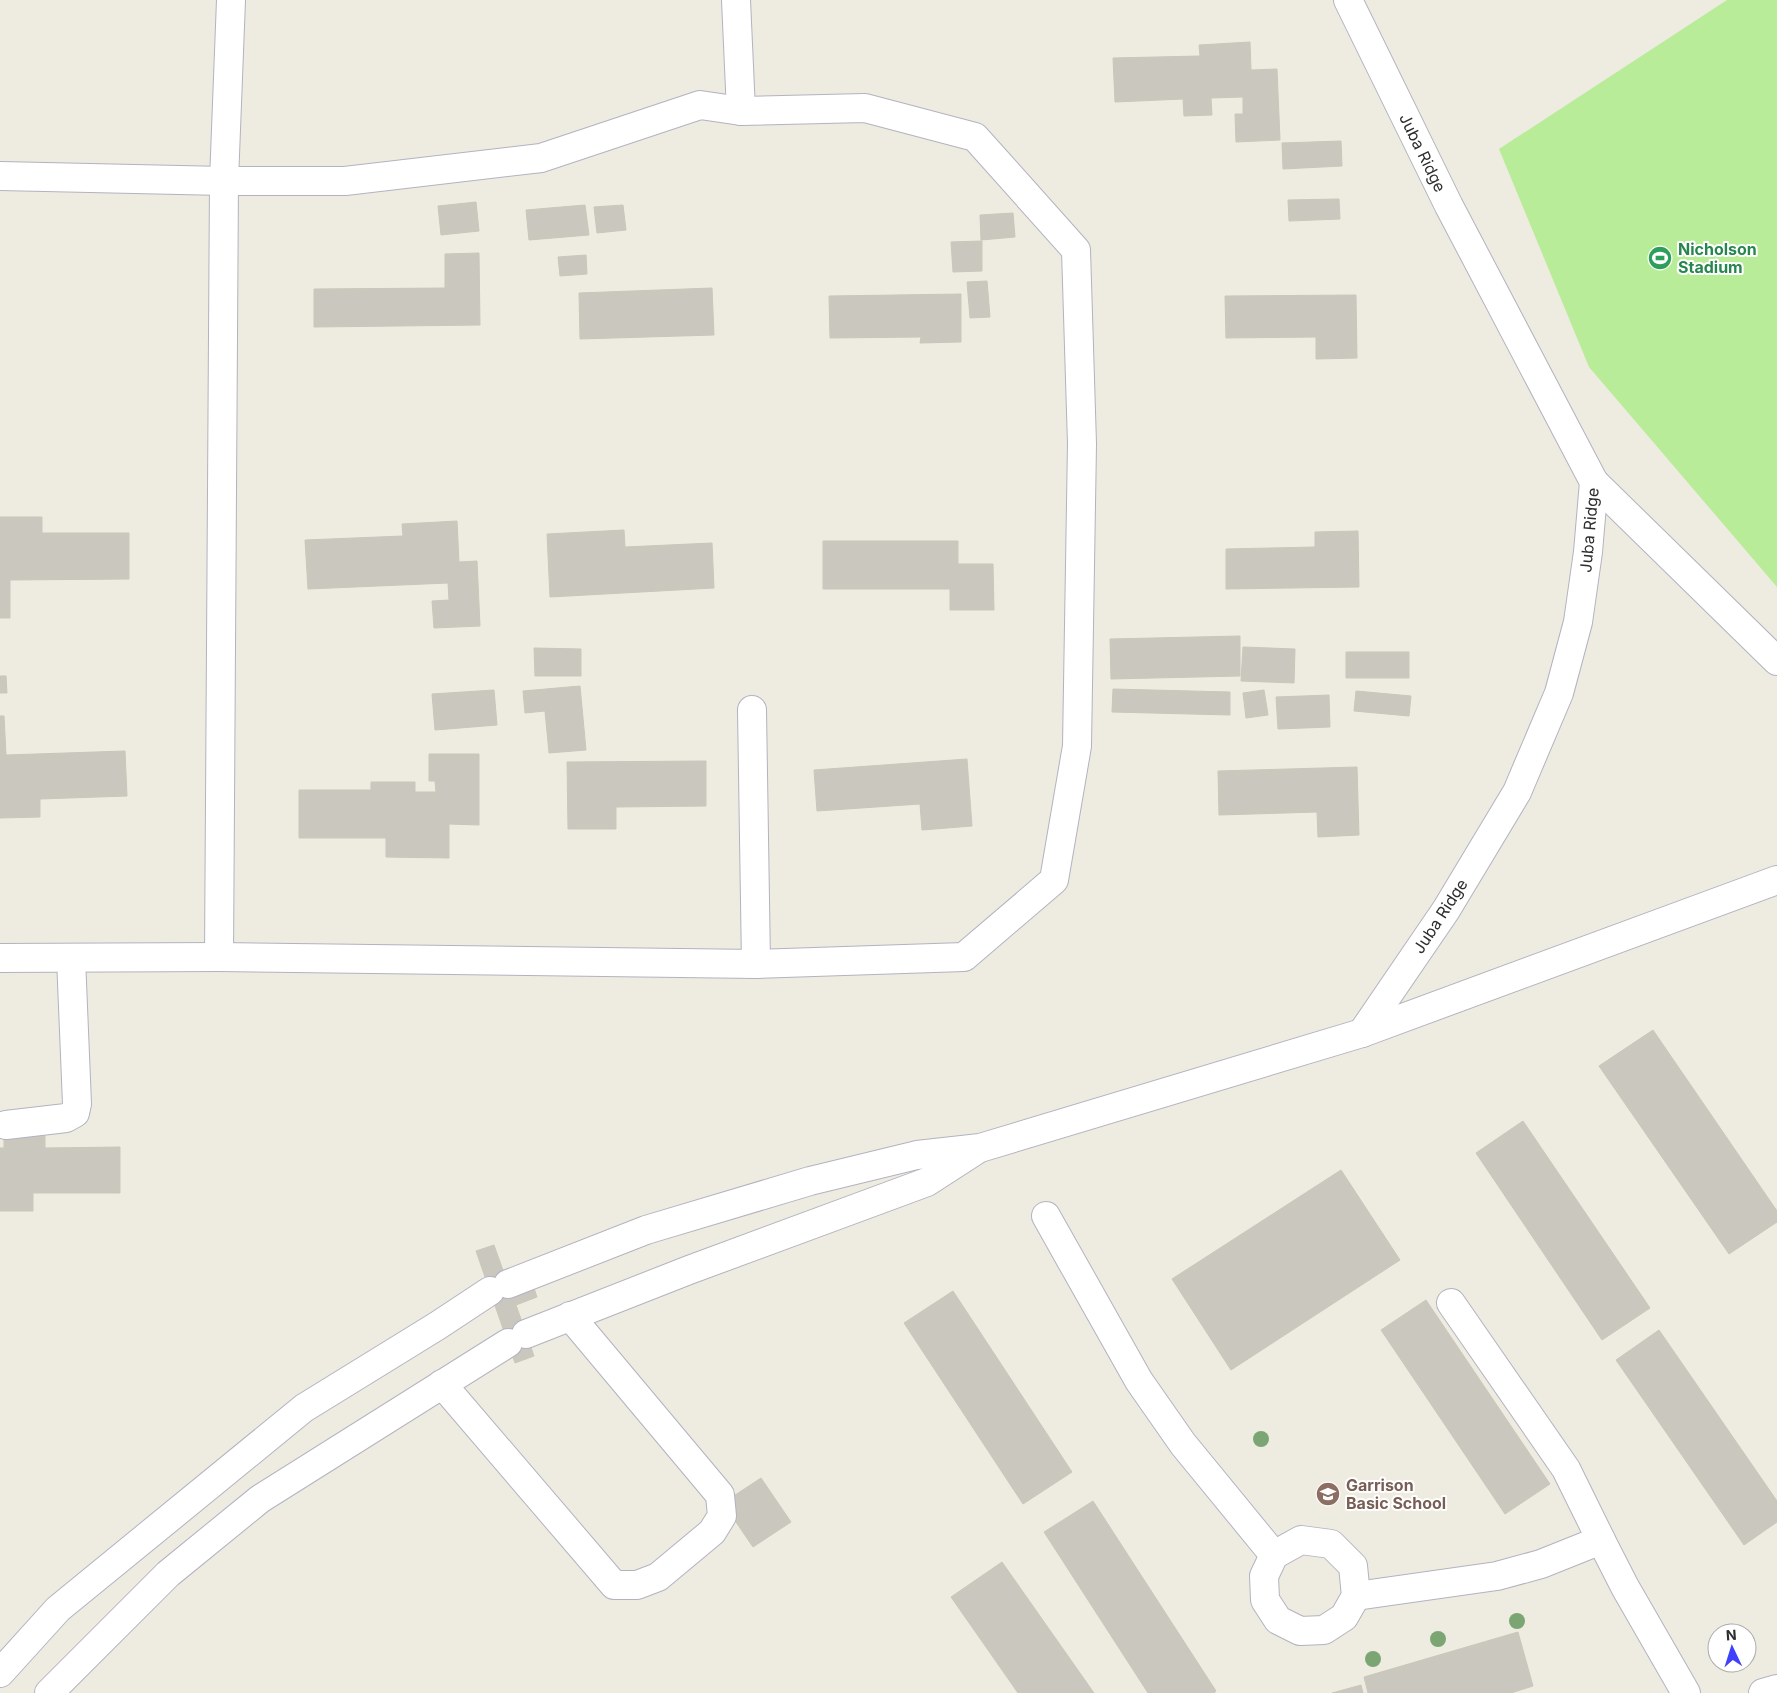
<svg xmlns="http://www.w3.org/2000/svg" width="1777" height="1693" font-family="Inter,sans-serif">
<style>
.pitch{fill:#b9ec98}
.building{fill:#cac7bf;stroke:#cac7b9}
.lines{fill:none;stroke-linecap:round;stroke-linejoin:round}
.minor-casing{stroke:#b3b3c0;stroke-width:30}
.minor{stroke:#fff;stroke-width:28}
.tree{fill:#7ba673}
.labels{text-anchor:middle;stroke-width:4;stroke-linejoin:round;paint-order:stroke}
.street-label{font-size:16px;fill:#2d2d2d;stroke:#fff}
.leisure-label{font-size:16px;font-weight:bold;fill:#27864d;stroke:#fff;text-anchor:start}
.education-label{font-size:16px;font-weight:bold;fill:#785e54;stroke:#fff;text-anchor:start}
</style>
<rect width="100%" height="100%" fill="#eeebe0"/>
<!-- pitch -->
<path class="pitch" d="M1727 0H1777V587L1589 367 1499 149Z"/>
<!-- building -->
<path class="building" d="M1250 42 1251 70 1277 69 1280 140 1236 142 1235 114H1243V97L1211 98 1212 115 1184 116 1183 99 1115 102 1113 58 1200 56 1199 45Z
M1341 141 1342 166 1283 169 1282 143Z
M1339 199 1340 219 1289 221 1288 200Z
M476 202 479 231 441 235 438 206Z
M585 205 589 235 529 240 526 210Z
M623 205 626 230 597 233 594 207Z
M1013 213 1015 237 981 240 980 215Z
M982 241V271L953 272 951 242Z
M479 253 480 325 314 327V289L445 288V254Z
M586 255 587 274 560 276 558 257Z
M987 281 990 317 970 318 967 282Z
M712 288 714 335 580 339 579 293Z
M961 294V342L920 343 921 337 830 338 829 296Z
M1356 295 1357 358 1316 359V337L1226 338 1225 296Z
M0 517H42V533H129V579L10 580V618H0Z
M457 521 459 562 477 561 480 626 434 628 432 601 449 600 448 583 308 589 305 540 403 536 402 524Z
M624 530 625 547 712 543 714 588 550 597 547 534Z
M1358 531 1359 587 1226 589V549L1315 547V532Z
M823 541H958V564H993L994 610H950V589H823Z
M1240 636V676L1111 679 1110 639Z
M1243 647 1295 649 1294 683 1241 681Z
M534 648 581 649V676H535Z
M1346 652H1409V678H1346Z
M0 676H6L7 693H0Z
M580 686 586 750 549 753 545 711 525 713 523 691Z
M1113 689 1230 692V715L1112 712Z
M494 690 497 725 435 730 432 694Z
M1264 690 1268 715 1246 718 1243 693Z
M1356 691 1411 696 1409 716 1354 711Z
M1329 695 1330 727 1278 729 1276 697Z
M0 716H4L6 755 125 751 127 796 40 799V817L0 818Z
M429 754H479V825L449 824V858L386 857V838H299V790H371V782H415V792H436L435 781H429Z
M967 759 972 826 922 830 920 804 817 811 814 770Z
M706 761V806L616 807V829H568L567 762Z
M1357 767 1359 835 1318 837 1317 812 1219 815 1218 771Z
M1653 1030 1777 1211V1222L1729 1254 1599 1066Z
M1523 1121 1650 1308 1602 1340 1476 1153Z
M45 1136V1148L120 1147V1193H33V1211H0V1148H4V1137Z
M1341 1170 1400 1260 1231 1370 1172 1279Z
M494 1245 511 1293 533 1285 537 1297 516 1305 534 1356 515 1363 476 1251Z
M953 1291 1072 1472 1023 1504 904 1323Z
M1426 1300 1550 1484 1505 1514 1381 1330Z
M1659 1330 1777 1501V1522L1744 1545 1616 1360Z
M761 1478 791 1522 753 1547 723 1503Z
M1093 1501 1216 1691 1214 1693H1148L1044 1532Z
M1002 1562 1094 1693H1018L951 1597Z
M1518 1632 1533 1686 1511 1693H1368L1364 1677Z
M1361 1685 1363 1693H1332Z"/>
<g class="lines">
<!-- minor casing -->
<g class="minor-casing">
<g id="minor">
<path d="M736 0 741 111"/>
<path id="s1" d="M1348 0 1449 206 1594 482 1588 552 1578 622 1559 693 1517 792 1446 910 1362 1033"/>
<path d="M0 176 224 181H345L541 158 700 105 741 111 865 108 975 137 1076 250 1082 444 1077 746 1054 880 964 957 756 964 219 957 0 958"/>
<path d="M1594 482 1777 661"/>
<path d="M752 710 756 964"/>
<path d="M219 957 224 181 231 0"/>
<path d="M6 1125 66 1118 75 1113 77 1104 71 958"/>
<path d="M1046 1216 1139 1381 1183 1444 1274 1555"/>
<path d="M508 1284 646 1230 810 1181 917 1155 980 1148 1362 1033 1777 880"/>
<path d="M1451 1303 1566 1469 1601 1540"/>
<path d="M526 1334 689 1270 927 1182 975 1151"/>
<path d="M442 1384 614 1585H637L658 1577 712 1532 722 1516 720 1495 570 1316"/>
<path d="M1301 1540 1331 1544 1353 1566 1356 1596 1344 1617 1324 1630 1300 1631 1278 1620 1265 1600 1264 1576 1274 1555Z"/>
<path d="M1356 1596 1497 1576 1541 1564 1601 1540 1625 1587 1686 1693"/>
<path d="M0 1673 58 1609 304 1408 437 1326 490 1291"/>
<path d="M49 1693 168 1574 260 1499 508 1343"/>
<path d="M1763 1693 1777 1689"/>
</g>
</g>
<!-- minor -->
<use href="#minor" class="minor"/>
</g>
<!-- trees -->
<g class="tree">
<circle cx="1261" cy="1439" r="8"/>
<circle cx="1517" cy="1621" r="8"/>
<circle cx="1438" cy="1639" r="8"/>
<circle cx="1373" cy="1659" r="8"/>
</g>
<!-- icons -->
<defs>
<g id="stadium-disc" transform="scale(1.25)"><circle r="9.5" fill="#2e9e5b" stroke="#fff"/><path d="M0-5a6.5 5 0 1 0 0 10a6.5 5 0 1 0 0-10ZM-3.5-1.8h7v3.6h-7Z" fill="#fff"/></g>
<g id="school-disc" transform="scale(1.25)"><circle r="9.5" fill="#8d6e63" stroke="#fff"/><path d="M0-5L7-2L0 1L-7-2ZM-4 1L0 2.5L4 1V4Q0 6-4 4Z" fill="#fff"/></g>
</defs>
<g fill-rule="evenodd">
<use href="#stadium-disc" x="1660" y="258"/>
<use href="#school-disc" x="1328" y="1494"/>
</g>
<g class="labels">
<!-- street labels -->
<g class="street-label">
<text dy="6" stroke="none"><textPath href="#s1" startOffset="170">Juba Ridge</textPath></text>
<text transform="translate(1589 530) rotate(-85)" y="6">Juba Ridge</text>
<text transform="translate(1440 916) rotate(-57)" y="6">Juba Ridge</text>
</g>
<!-- leisure labels -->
<g class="leisure-label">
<text x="1678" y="255">Nicholson<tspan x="1678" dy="18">Stadium</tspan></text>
</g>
<!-- education labels -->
<g class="education-label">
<text x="1346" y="1491">Garrison<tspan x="1346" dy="18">Basic School</tspan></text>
</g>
</g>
<!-- north arrow -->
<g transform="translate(1732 1648) rotate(356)"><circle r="24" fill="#ffffff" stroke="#ababab"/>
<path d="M0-4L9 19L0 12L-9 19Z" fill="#4041fb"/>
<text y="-8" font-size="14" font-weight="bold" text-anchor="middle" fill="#2d2d2d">N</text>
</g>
</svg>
